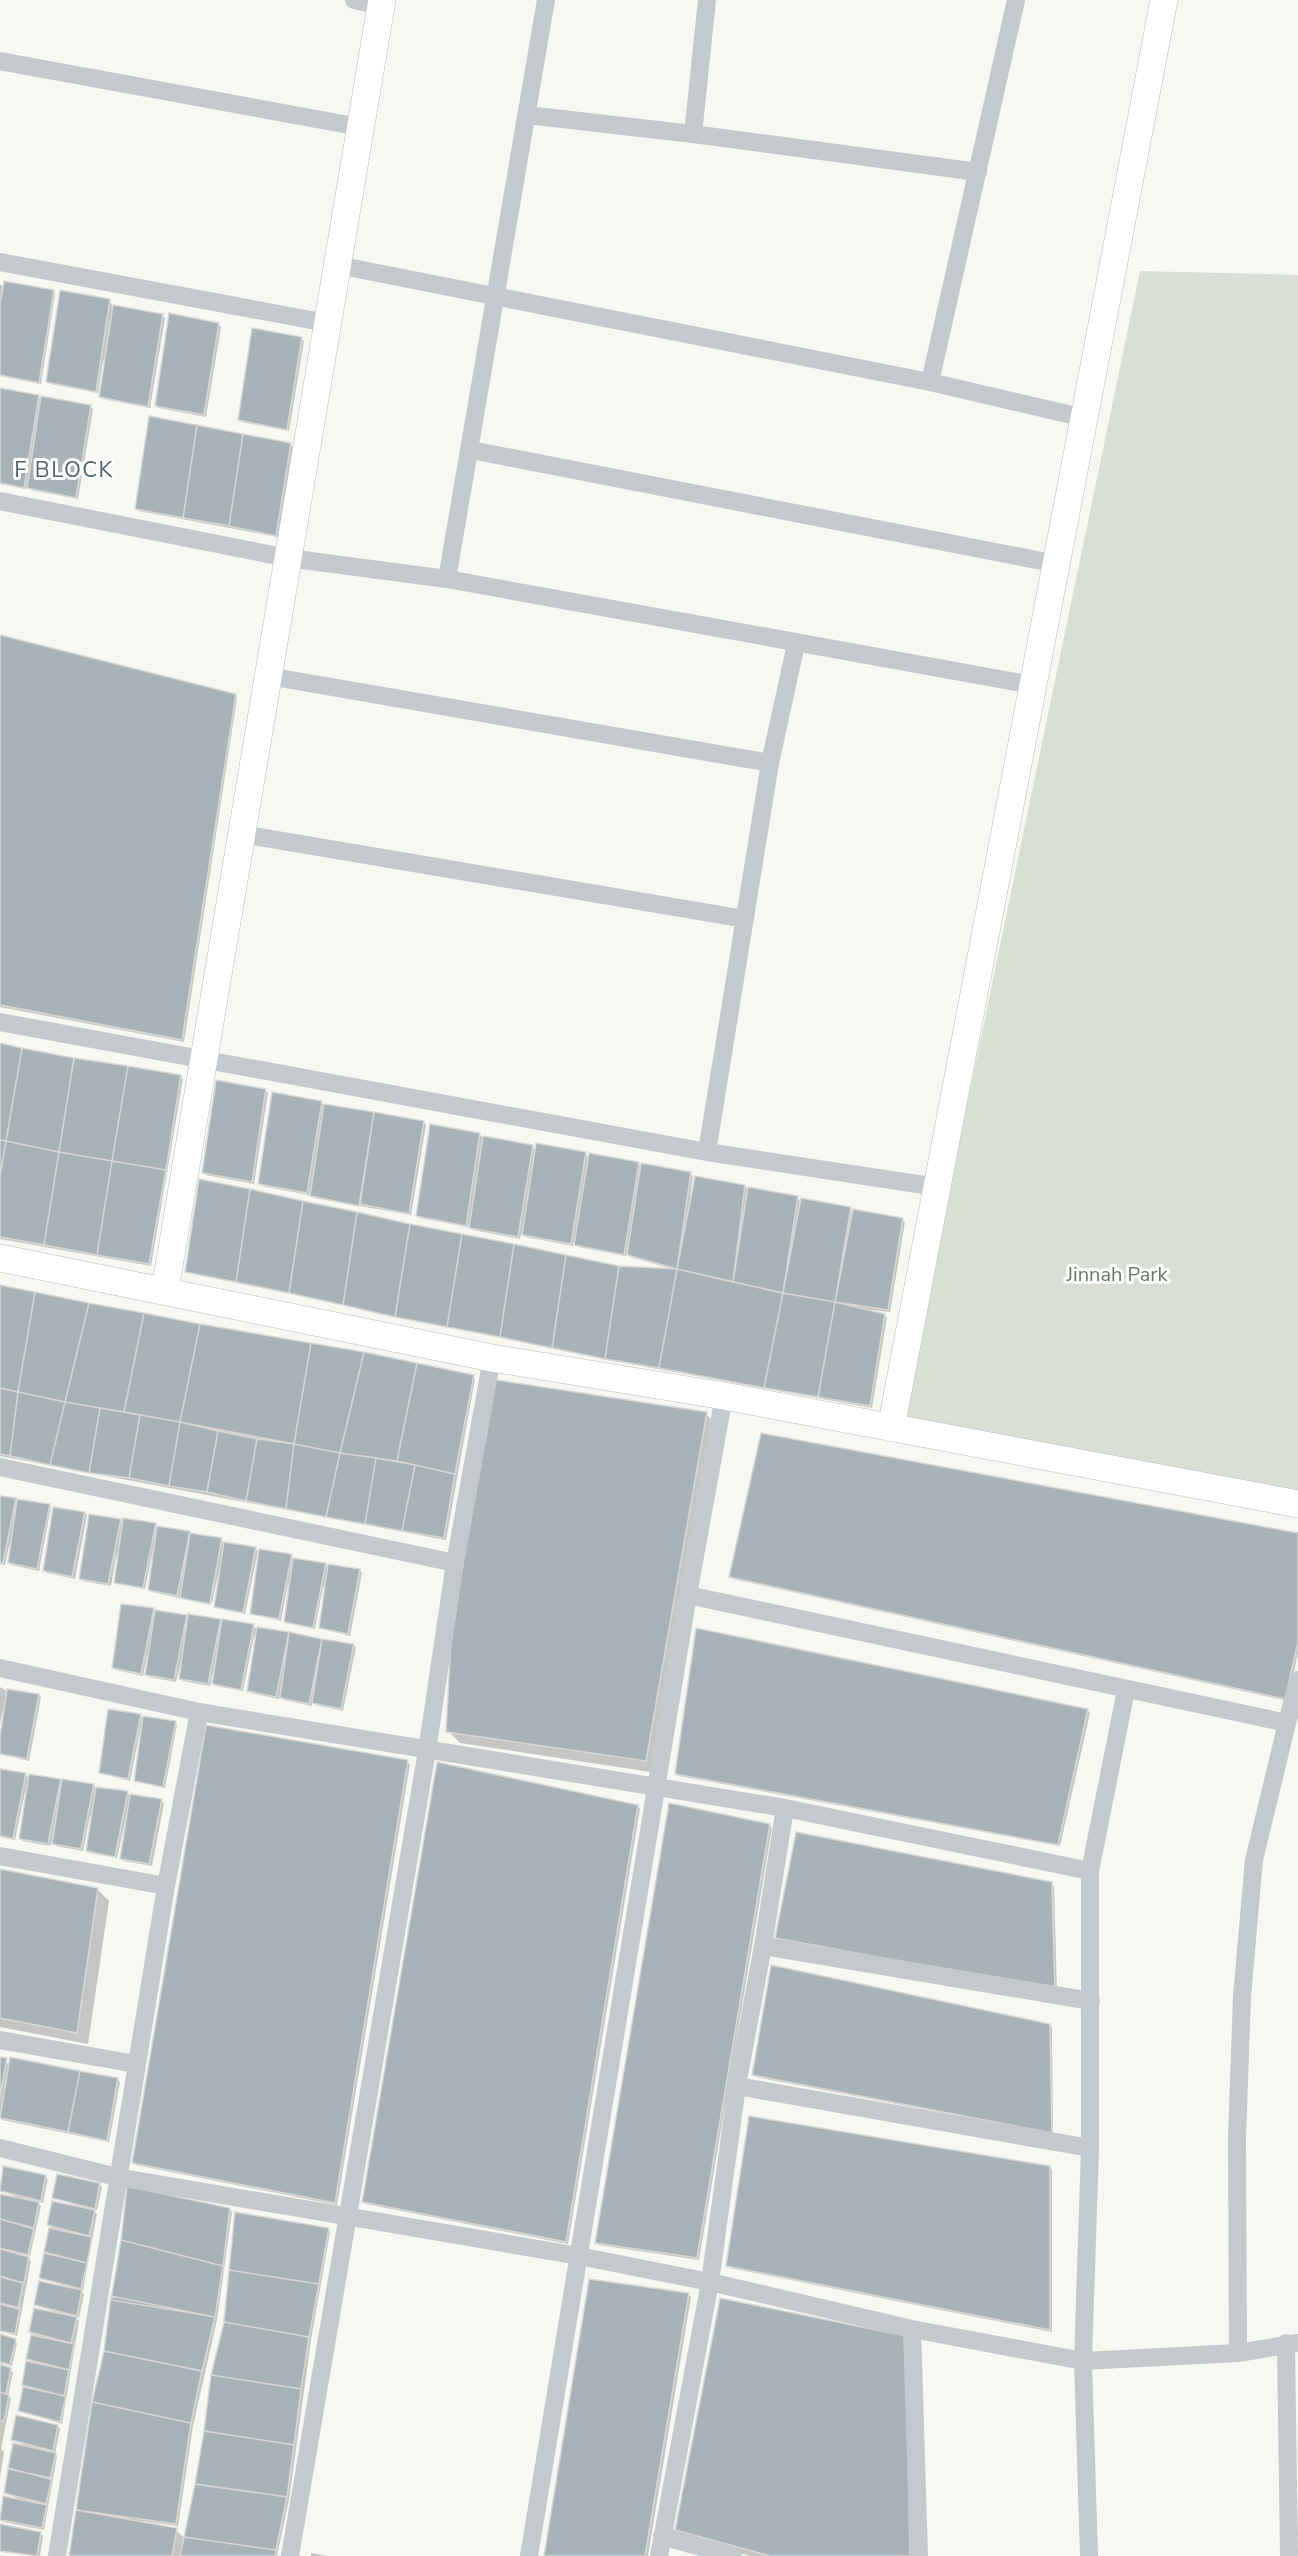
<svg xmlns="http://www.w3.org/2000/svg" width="1298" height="2556" font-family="'Nunito Sans',sans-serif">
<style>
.green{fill:#d9dfd4}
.shadow{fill:#0003}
.building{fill:#a8b3b7;stroke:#d9d8d6;stroke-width:1.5}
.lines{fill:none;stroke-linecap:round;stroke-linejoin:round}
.secondary-casing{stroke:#b6bdc0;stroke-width:28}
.street{stroke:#c4c9cb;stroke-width:18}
.secondary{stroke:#fff;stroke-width:27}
.labels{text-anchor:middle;stroke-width:6;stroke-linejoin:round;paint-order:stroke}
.park-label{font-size:20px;fill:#66785f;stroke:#fff}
.quarter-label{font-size:22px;letter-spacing:1.5px;fill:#53636b;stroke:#fff}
</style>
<rect width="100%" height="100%" fill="#f7f7f4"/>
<!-- green -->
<path class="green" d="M1140 271 1298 275V1497L902 1418Z"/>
<!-- shadow -->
<path class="shadow" d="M0 284 4 287 53 291 55 294 41 384 0 376Z
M110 300 112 306 162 315 165 318 150 408 103 399 100 397 106 361H103L98 393 50 384 48 382Z
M218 324 221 327 206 417 159 408 156 405Z
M301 339 304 341 289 431 242 422 239 420Z
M0 389 38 396 42 400 90 406 93 409 78 499 31 490 27 486 26 489 0 484Z
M290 444 293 447 278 537 139 511 137 508Z
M0 637 235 695 237 698 184 1042 0 1007Z
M0 1045 181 1077 183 1079 151 1266 0 1239Z
M266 1091 268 1093 254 1184 206 1175 204 1172Z
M321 1102 324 1105 423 1122 426 1125 411 1215 314 1198 309 1193V1195L262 1186 259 1184Z
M480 1135 484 1139 532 1146 536 1150 585 1153 589 1158 638 1163 642 1167 690 1173 693 1176 690 1197 745 1186 749 1191 797 1198 801 1202 902 1219 905 1222 890 1312 872 1310 871 1312 887 1317 872 1408 608 1360 189 1273 186 1271 619 1268 672 1269 631 1257 626 1253V1256L579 1247 573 1242V1246L526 1237 521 1233 520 1239 473 1230 468 1225V1227L420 1218 418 1216Z
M0 1286 473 1376 475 1379 446 1540 0 1456Z
M706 1414 718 1426 657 1773 460 1743 448 1731Z
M0 1497 15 1499 18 1502 49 1505 51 1507 39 1571 12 1565 9 1563 12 1547 9 1546 5 1565 0 1564Z
M85 1513 87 1515 75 1579 47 1573 45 1571Z
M120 1520 124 1524H155L157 1528 222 1540 224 1544 255 1549 258 1551 245 1614 216 1607 220 1575H218L212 1603 183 1598 180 1595 179 1598 152 1592 150 1590 155 1550H153L145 1589 118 1584 115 1582 119 1557H116L111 1586 83 1581 81 1578Z
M1298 1534V1653L1288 1701 733 1579 731 1577Z
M291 1555 293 1559 325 1564 329 1568 360 1570 362 1573 350 1636 320 1628 326 1588 323 1587 315 1629 285 1622 291 1584H288L281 1621 251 1613Z
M153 1610 186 1616 189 1619 220 1620 223 1623 253 1626 256 1628 353 1645 356 1647 343 1711 316 1705 312 1702V1706L284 1700 282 1698 283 1688H281L279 1699 251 1693 249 1691 257 1637 254 1636 243 1691 216 1686 214 1684 215 1675H212L210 1686 183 1681 180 1678 182 1666H180L176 1682 149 1677 147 1674 150 1656 147 1655 143 1676 116 1670 113 1668Z
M0 1687 8 1692 39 1695 41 1697 29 1761 0 1754 5 1714 2 1713 0 1725Z
M1087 1710 1090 1713 1060 1846 679 1776 677 1774Z
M140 1715 143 1718 175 1723 177 1725 165 1788 135 1780 143 1726H141L130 1781 100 1773Z
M407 1762 410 1764 337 2205 136 2165 134 2162Z
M0 1771 26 1775 30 1779V1776L93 1785 96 1788 127 1793 131 1796 161 1801 164 1803 152 1866 124 1861 122 1859 127 1823 125 1822 117 1858 90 1853 88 1851 93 1816H90L83 1851 56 1846 52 1841 50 1846 23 1841 21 1838 27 1793 25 1792 15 1840 0 1837Z
M638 1806 640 1809 568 2244 366 2204 364 2202Z
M770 1826 772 1828 699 2260 599 2245 597 2243Z
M0 1871 97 1889 109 1901 88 2044 0 2027Z
M1051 1883 1054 1886 1057 1992 779 1940 777 1937Z
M1050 2025 1052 2028 1053 2134 756 2077 754 2074Z
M0 2059 10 2064 117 2079 120 2082 109 2142 2 2120 0 2117Z
M1050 2167 1052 2170V2332L730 2268 727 2265Z
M4 2168 48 2179 43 2203 36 2201 41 2206 30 2256 25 2255 31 2261 17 2336 0 2331V2195L14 2198 15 2196 0 2190Z
M99 2184 102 2187 97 2210 92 2209 97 2214 83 2290 79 2289 84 2294 79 2318 74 2316 79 2321 62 2424 19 2411 28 2389 23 2385 32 2363 28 2359 33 2334 30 2332 54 2311 36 2305 64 2285 41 2277 50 2230 55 2231 49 2225 78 2208 79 2206 54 2197Z
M128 2188 230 2210 232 2212 217 2320 193 2426 178 2526 142 2521V2524L176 2530 184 2538 328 2229 330 2232 311 2340 289 2500 277 2556H70L113 2297Z
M688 2295 691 2297 648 2556H546Z
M0 2336 17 2343 12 2366 0 2363Z
M0 2366 13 2372 8 2396 11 2398 1 2449 4 2452 0 2478Z
M58 2426 60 2429 55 2454 57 2456 44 2530 3 2522 0 2519 17 2498 5 2493 13 2471 10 2467 23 2444 12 2439Z
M0 2526 41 2533 43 2536 40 2556 0 2552Z
M677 2529 919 2556H750L686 2538Z
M311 2553 328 2556H311Z"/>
<!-- building -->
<path class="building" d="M4 281 54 290 39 383 0 375V305Z
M60 290 110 299 96 392 46 382Z
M113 305 163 314 148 407 99 397Z
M169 313 219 323 204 415 155 406Z
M252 328 302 337 287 430 238 420Z
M0 388 39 395 24 488 0 483Z
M41 396 91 405 76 498 27 488Z
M149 416 197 425 183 518 135 509Z
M197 425 243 434 229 526 183 518Z
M243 434 291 443 276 536 229 526Z
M0 635 236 694 182 1040 0 1005Z
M0 1043 22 1048 6 1141 0 1140Z
M22 1048 74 1058 59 1152 6 1141Z
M74 1058 128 1066 112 1161 59 1152Z
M128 1066 181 1075 166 1170 112 1161Z
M216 1080 266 1089 252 1182 202 1173Z
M272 1092 322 1101 307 1193 258 1184Z
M324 1104 374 1112 359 1206 310 1196Z
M374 1112 424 1121 409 1214 360 1204Z
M430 1124 480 1133 466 1226 416 1216Z
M483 1136 533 1145 518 1237 469 1228Z
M0 1140 6 1141 0 1177Z
M6 1141 59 1152 44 1245 0 1237V1177Z
M536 1143 586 1152 571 1244 522 1235Z
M59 1152 112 1161 97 1255 44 1245Z
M589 1153 639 1162 624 1255 574 1245Z
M112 1161 166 1170 149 1264 97 1255Z
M641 1163 691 1172 677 1269 627 1255Z
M695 1176 745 1185 733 1282 677 1269Z
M199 1179 250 1189 236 1282 185 1272Z
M748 1187 798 1196 783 1293 733 1282Z
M250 1189 303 1201 289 1293 236 1282Z
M801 1198 851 1207 835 1302 783 1293Z
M303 1201 357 1212 343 1305 289 1293Z
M853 1209 903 1218 888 1310 835 1302Z
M357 1212 410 1224 395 1317 343 1305Z
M410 1224 462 1234 447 1327 395 1317Z
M462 1234 514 1244 500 1337 447 1327Z
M514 1244 566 1255 552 1348 500 1337Z
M566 1255 619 1266 605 1359 552 1348Z
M619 1266 677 1269 659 1368 605 1359Z
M677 1269 783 1293 764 1388 659 1368Z
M0 1285 35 1292 18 1392 0 1388Z
M35 1292 89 1303 65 1402 18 1392Z
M783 1293 835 1302 818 1397 764 1388Z
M835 1302 885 1314 870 1406 818 1397Z
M89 1303 144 1313 124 1412 65 1402Z
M144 1313 200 1324 180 1422 124 1412Z
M200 1324 311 1343 294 1444 180 1422Z
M311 1343 364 1352 340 1453 294 1444Z
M364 1352 417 1363 397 1461 340 1453Z
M417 1363 474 1375 455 1474 397 1461Z
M484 1378 707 1412 646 1761 446 1732 455 1563Z
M0 1388 18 1392 10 1456 0 1454Z
M18 1392 65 1402 50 1465 10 1456Z
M65 1402 100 1408 89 1473 50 1465Z
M100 1408 140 1415 129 1478 89 1473Z
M140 1415 180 1422 169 1486 129 1478Z
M180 1422 218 1431 207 1492 169 1486Z
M218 1431 257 1439 246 1501 207 1492Z
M761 1433 1298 1533V1642L1285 1699 729 1577Z
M257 1439 294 1444 286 1509 246 1501Z
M294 1444 340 1453 326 1517 286 1509Z
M340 1453 376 1458 365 1524 326 1517Z
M376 1458 415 1465 402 1531 365 1524Z
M415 1465 455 1474 444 1538 402 1531Z
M0 1496 16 1498 3 1563H0Z
M17 1499 50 1504 37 1569 8 1563Z
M53 1507 85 1512 72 1577 43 1571Z
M89 1514 121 1519 108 1584 79 1579Z
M123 1518 156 1523 143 1588 114 1583Z
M157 1526 190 1531 177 1596 148 1590Z
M190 1533 222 1538 210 1604 180 1598Z
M224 1542 256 1547 243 1613 214 1607Z
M259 1549 292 1554 279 1619 250 1614Z
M293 1558 326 1563 313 1628 284 1622Z
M328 1564 360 1569 348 1634 319 1628Z
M121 1604 154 1608 141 1674 112 1668Z
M155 1610 187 1615 174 1680 145 1675Z
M188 1614 221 1619 208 1684 179 1679Z
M222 1619 254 1624 241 1690 212 1684Z
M257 1627 289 1632 276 1697 247 1691Z
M696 1628 1088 1709 1058 1845 675 1774Z
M289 1632 322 1639 309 1704 280 1698Z
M322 1639 354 1644 341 1709 312 1703Z
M7 1689 39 1694 27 1759 0 1754V1737Z
M108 1709 141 1714 128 1779 99 1773Z
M143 1716 176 1721 163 1787 134 1781Z
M206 1725 408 1760 335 2203 132 2163Z
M437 1762 638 1805 566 2242 362 2202Z
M0 1769 26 1773 13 1839 0 1836Z
M29 1774 61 1779 48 1844 19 1839Z
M62 1779 94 1784 81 1849 52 1844Z
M96 1787 128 1791 115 1857 86 1851Z
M130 1794 162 1799 149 1864 120 1859Z
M669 1803 770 1824 697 2258 595 2243Z
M796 1832 1052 1882 1055 1990 775 1938Z
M0 1869 98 1888 77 2033 0 2018Z
M771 1965 1050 2024 1052 2133 752 2075Z
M0 2057 7 2058 0 2097Z
M10 2057 80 2071 68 2132 0 2118Z
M80 2071 118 2078 107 2141 68 2132Z
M749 2116 1050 2166V2330L726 2266Z
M3 2166 46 2175 41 2201 0 2191Z
M57 2174 100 2183 95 2209 52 2198Z
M127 2186 230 2208 223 2266 121 2240Z
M0 2194 39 2202 34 2228 0 2219Z
M52 2201 95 2210 89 2236 47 2225Z
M235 2212 329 2228 319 2284 229 2270Z
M0 2219 34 2229 28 2255 0 2248Z
M49 2228 92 2237 87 2263 44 2252Z
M121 2240 223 2266 215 2317 111 2300Z
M0 2249 29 2257 24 2283 0 2277Z
M44 2253 87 2263 81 2289 39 2278Z
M229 2270 319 2284 309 2337 224 2322Z
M0 2276 23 2283 18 2309 0 2304Z
M589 2279 689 2293 645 2556H544Z
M39 2281 82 2290 77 2316 34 2305Z
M111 2296 215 2317 202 2371 104 2351Z
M720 2298 906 2336 910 2556H770L675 2530Z
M0 2303 20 2308 15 2334 0 2331Z
M34 2308 77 2317 71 2343 29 2332Z
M224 2322 309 2337 301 2389 211 2375Z
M0 2334 16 2339 10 2365 0 2362Z
M31 2335 74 2344 69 2370 26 2359Z
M104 2351 202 2371 191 2423 92 2402Z
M26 2361 69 2370 64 2396 22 2385Z
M0 2364 11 2368 6 2394 0 2392Z
M211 2375 301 2389 294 2445 204 2431Z
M23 2387 66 2396 60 2422 18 2411Z
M0 2392 9 2395 4 2421 0 2420Z
M92 2402 191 2423 176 2524 76 2510Z
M16 2415 58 2425 53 2451 11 2440Z
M204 2431 294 2445 287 2497 195 2484Z
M13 2443 56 2453 50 2479 8 2468Z
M8 2469 52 2478 46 2504 4 2493Z
M195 2484 287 2497 276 2550 184 2537Z
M3 2496 47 2505 42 2528 0 2520Z
M76 2510 177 2528 172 2556H69Z
M0 2524 41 2532 37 2556 0 2551Z
M184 2537 276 2550 275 2556H180Z"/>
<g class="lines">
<!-- secondary casing -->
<g class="secondary-casing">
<path id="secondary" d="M0 1258 492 1358 724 1396 1298 1504
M165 1290 382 0
M891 1428 1164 0"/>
</g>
<!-- street -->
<path class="street" d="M354 0 381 6
M0 61 360 127
M527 115 693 134 978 172
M693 134 707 0
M0 262 327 323
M337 265 930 382 1085 418
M930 382 1016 0
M471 450 1057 564
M0 501 288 558 447 579 1033 685
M447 579 546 0
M268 676 770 763
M242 834 745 919
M0 1022 707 1152 937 1187
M707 1152 770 763 796 644
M0 1467 455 1563
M688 1595 1287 1723 1254 1860 1242 1996 1237 2139 1238 2353
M0 1668 199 1712
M1287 1723 1298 1680
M0 1856 166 1886 199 1712 785 1808 1090 1871V2148L1083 2361 1089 2556
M1090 1871 1126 1690
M763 1946 1091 2001
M0 2040 136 2064
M737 2086 1090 2148
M0 2148 117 2177 579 2256 710 2282 912 2329 1083 2361 1238 2353 1298 2343
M912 2329 919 2556
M1286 2343 1289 2556
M662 2536 733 2556
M57 2556 166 1886
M290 2556 427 1751 455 1563 492 1358
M529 2556 688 1595 724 1396
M659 2556 710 2282 737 2086 763 1946 785 1808"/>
<!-- secondary -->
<use href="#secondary" class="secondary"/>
</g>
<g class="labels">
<!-- park labels -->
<g class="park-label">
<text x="1117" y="1281">Jinnah Park</text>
</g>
<!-- quarter labels -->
<g class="quarter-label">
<text x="64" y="477">F BLOCK</text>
</g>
</g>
</svg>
